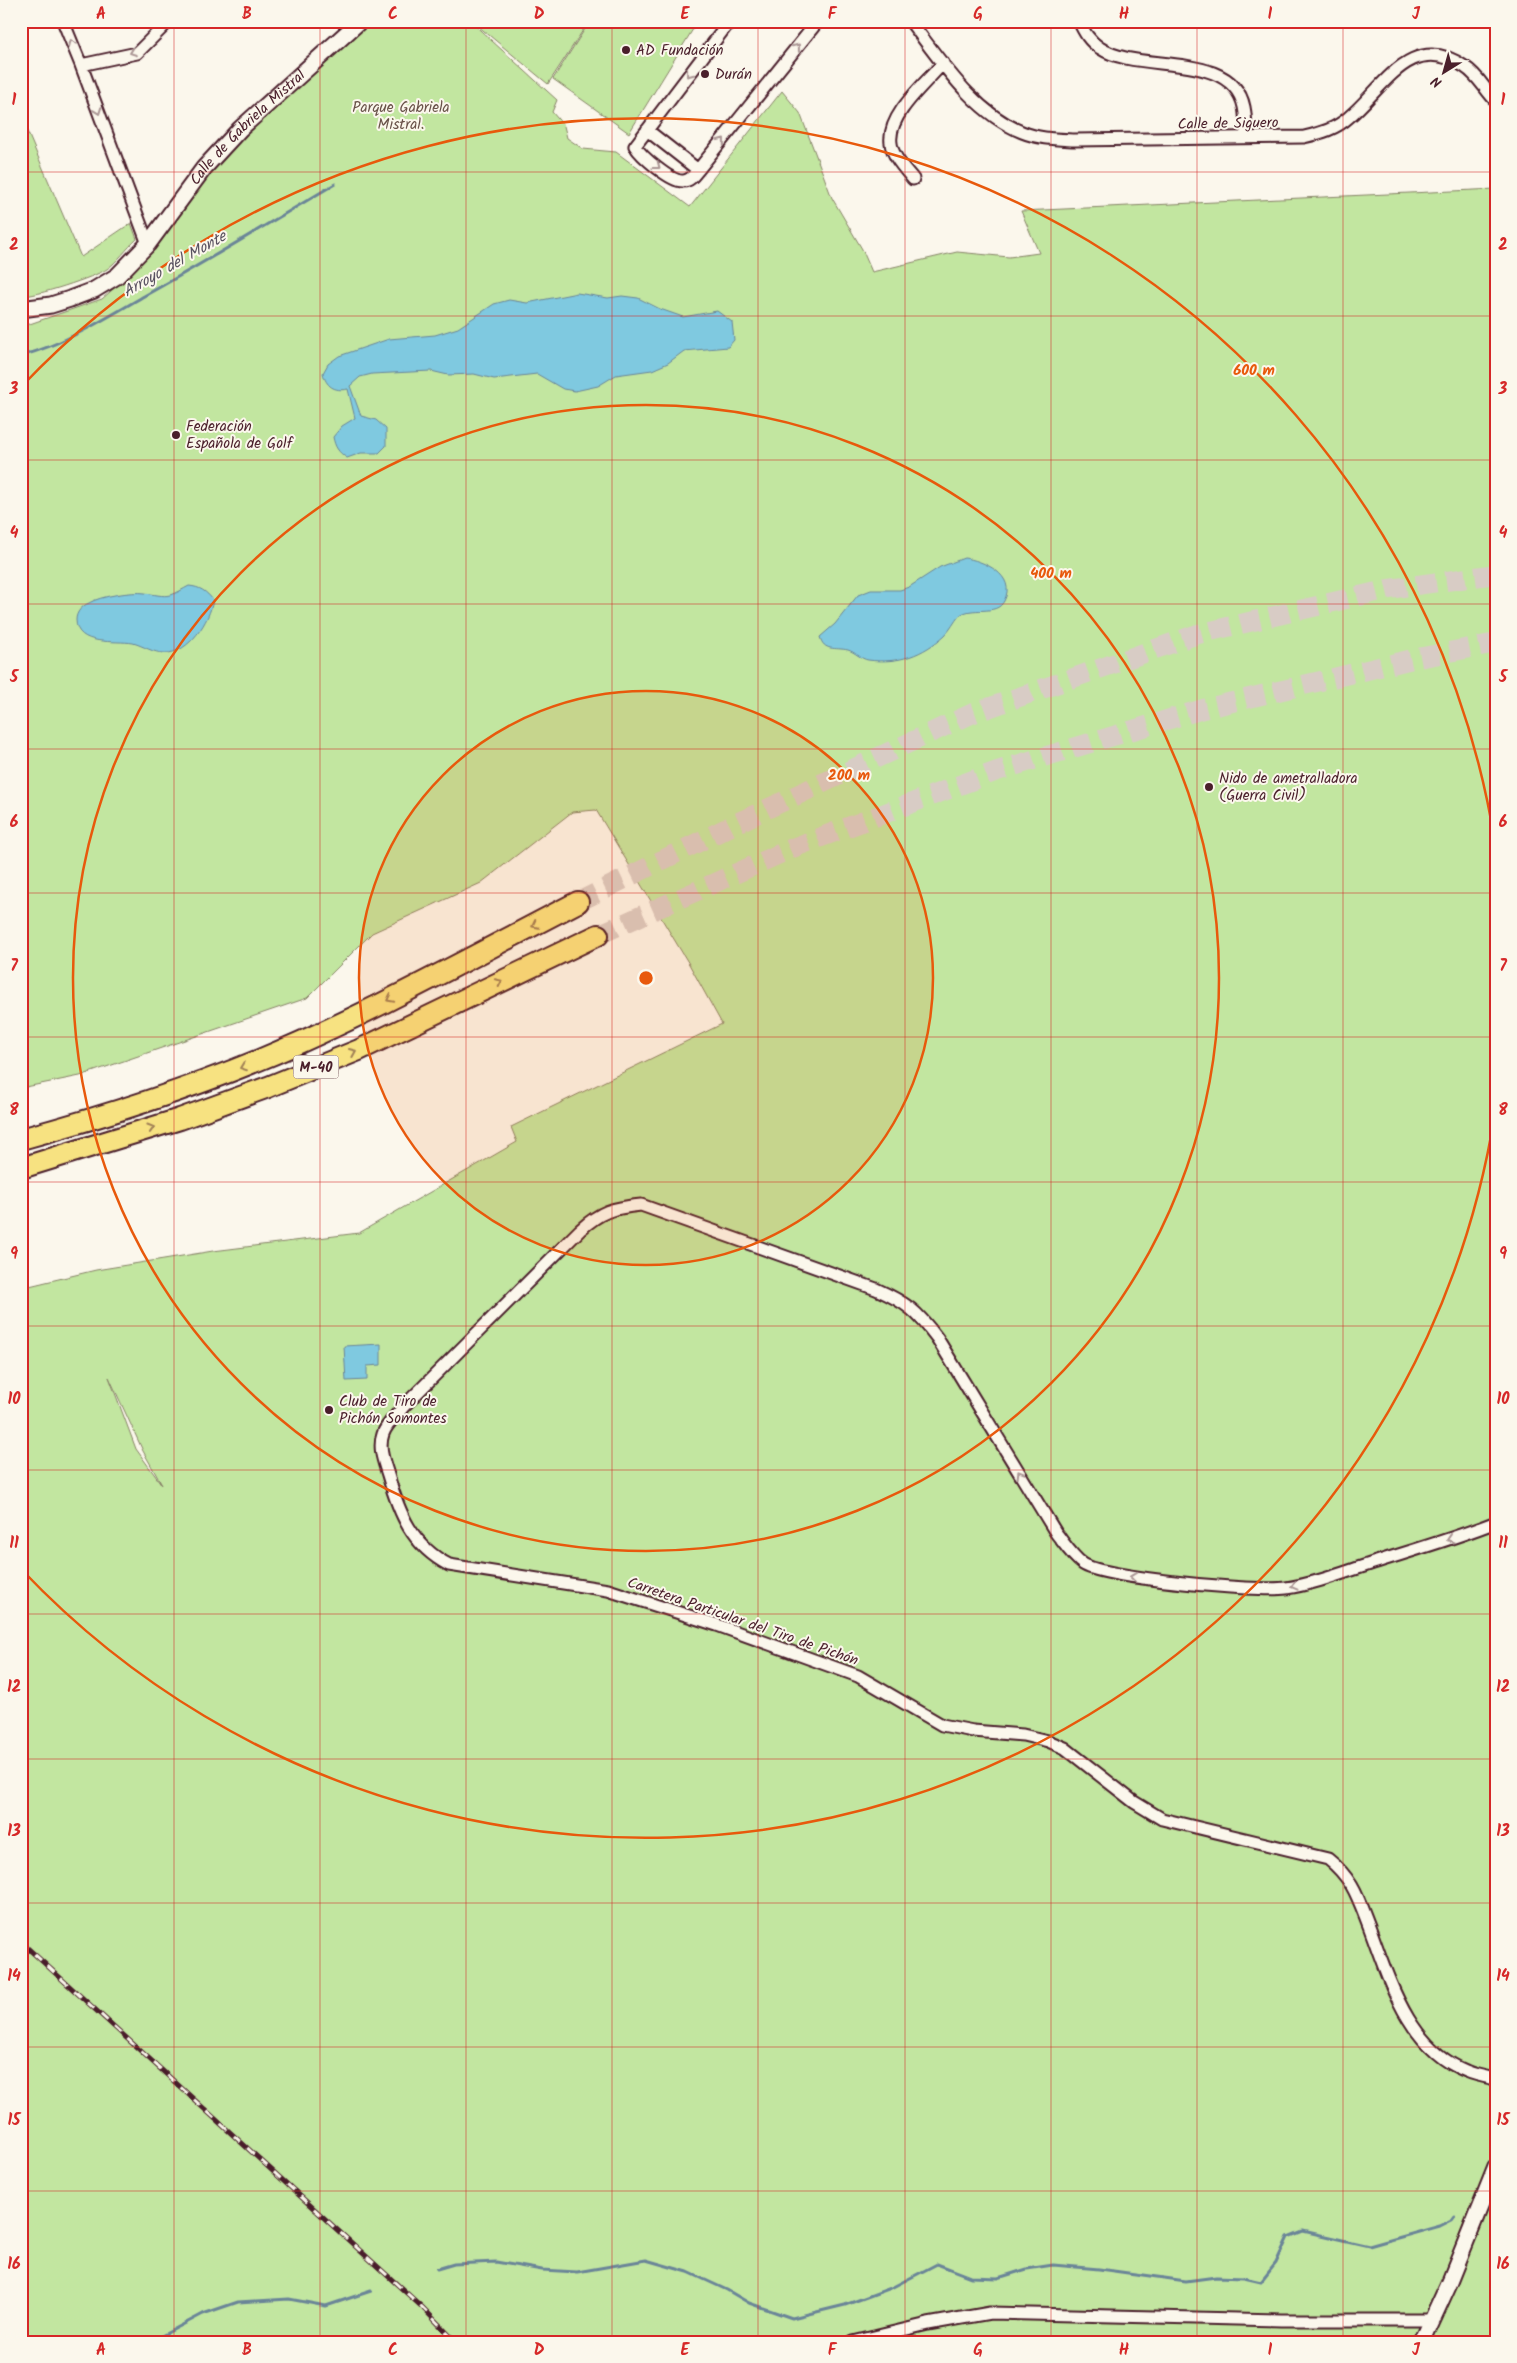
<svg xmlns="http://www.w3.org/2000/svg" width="1517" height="2363" font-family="Kalam,sans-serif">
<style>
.green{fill:#c2e6a0;stroke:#868266;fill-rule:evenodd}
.water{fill:#7fc9e0;stroke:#6a8598}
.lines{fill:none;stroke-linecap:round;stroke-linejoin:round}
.stream{stroke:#6a8598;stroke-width:3}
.highway-tunnel{stroke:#d8ccc5;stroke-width:20;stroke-dasharray:20 10;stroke-linecap:butt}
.street-casing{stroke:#4a1f2b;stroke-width:15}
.secondary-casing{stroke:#4a1f2b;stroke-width:19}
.highway-casing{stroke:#4a1f2b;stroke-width:24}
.street{stroke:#fbf7ec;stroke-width:11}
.secondary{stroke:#fbf7ec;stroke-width:15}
.highway{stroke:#f7e281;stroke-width:20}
.rail-casing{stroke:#4a1f2b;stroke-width:5}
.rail{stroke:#fbf7ec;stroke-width:3;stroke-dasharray:9;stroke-linecap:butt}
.oneway{stroke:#ab9695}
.oneway2{stroke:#a08056}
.grid{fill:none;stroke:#d62828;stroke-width:1;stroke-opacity:0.55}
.ring{fill:none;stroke:#e8590c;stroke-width:2.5}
.poi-dot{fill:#4a1f2b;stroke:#fbf7ec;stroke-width:2}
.labels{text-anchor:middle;stroke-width:4;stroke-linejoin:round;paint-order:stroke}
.shield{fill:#fbf7ec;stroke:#7f6065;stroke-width:1}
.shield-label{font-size:14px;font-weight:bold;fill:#4a1f2b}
.poi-label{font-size:15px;fill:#4a1f2b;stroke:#fbf7ec;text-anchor:start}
.park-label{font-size:15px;fill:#685148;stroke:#fbf7ec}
.street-label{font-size:15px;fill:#4a1f2b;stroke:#fbf7ec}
.water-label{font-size:16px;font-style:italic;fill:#5a5261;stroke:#fbf7ec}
.centre{fill:#e8590c;stroke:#fbf7ec;stroke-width:2.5}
.ring-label{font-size:15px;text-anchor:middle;font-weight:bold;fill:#e8590c;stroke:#fbf7ec;stroke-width:4;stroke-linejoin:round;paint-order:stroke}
.neatline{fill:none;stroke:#d62828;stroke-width:2}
.grid-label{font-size:16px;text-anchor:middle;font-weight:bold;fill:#d62828}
</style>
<rect width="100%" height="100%" fill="#fbf7ec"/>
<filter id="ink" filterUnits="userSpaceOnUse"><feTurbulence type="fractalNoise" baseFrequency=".02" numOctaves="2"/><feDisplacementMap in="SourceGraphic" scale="10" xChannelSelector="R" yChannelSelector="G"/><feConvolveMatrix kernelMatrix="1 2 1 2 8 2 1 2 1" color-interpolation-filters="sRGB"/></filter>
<g filter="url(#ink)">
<!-- green -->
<path class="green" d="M362 21H470L557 100 552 112 564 126 567 138 583 149 616 152 690 207 782 91 800 113 832 198 862 249 872 272 957 252 1009 257 1039 253 1021 211 1496 189V2342H21V1288L96 1270 213 1251 359 1233 517 1142 511 1127 722 1024 689 964 596 810 572 812 481 883 372 933 307 998 80 1076 21 1088V327L102 299 120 283 116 272 204 168ZM109 1377 143 1451 162 1485 136 1449Z
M472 21H589L548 84Z
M590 21H698L629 133 553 79Z
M21 117 81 257 131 223 137 239C127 248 118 261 107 269 95 277 35 297 21 296Z"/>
<!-- water -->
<path class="water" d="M577 293 608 298 622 296 638 298 660 309 683 317 717 311 732 322 734 340 728 347 684 351 668 363 652 370 616 375 598 386 575 391 563 389 537 374 494 379 474 374 448 375 431 371 372 374 360 377 350 386 361 416 376 420 386 429V446L379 453H361L347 458C338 452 335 447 333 437L342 426 355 418 348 389C334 392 326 386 323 373L328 364 339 356 389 339 435 335 458 328 494 304 509 300 527 303Z
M964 558C982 560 1018 575 1004 601 996 617 971 605 959 616 954 622 951 629 945 635 923 655 899 664 868 660 861 659 855 652 848 650 835 647 824 652 820 637L835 624 858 595 871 590H900L909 587 940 567Z
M189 586C200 587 206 591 213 600 210 620 189 654 165 653 153 653 144 646 133 643 116 640 76 647 76 620 76 612 82 606 89 603 100 596 133 591 145 593 153 594 163 597 171 595 177 593 183 589 189 586Z
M381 1344V1365L367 1366V1380L346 1381 344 1346Z"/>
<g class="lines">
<!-- stream -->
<path class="stream" d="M21 356C65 344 105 319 144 296 209 260 272 221 335 184
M437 2269 454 2264 496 2262 542 2270 577 2272 646 2260 688 2272 727 2290 749 2303 792 2318 845 2305 891 2288 937 2264 971 2277 998 2278 1027 2269 1053 2265 1099 2269 1186 2281 1216 2277 1244 2278 1261 2282 1276 2263 1288 2237 1303 2231 1369 2246 1440 2226 1452 2220 1455 2216
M150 2342 203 2314 238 2302 289 2299 326 2306 371 2291"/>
<!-- highway-tunnel -->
<path class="highway-tunnel" d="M578 902 739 822 971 714 1198 634 1389 589 1496 574
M598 935 795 847 997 771 1203 709 1413 659 1496 643"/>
<!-- street casing -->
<g class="street-casing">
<path id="street" d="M63 21 81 65 148 244
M730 21 635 146C641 156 671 182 683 181 690 181 694 175 698 170L818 21
M910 21C941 61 973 112 1022 132 1039 139 1057 139 1075 140L1304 137C1321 133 1336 129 1349 117 1384 88 1411 30 1465 67 1478 75 1485 90 1496 101
M1079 21C1084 32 1089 41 1100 48 1138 74 1232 49 1244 107 1246 116 1246 127 1246 137
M81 65 137 53 169 21
M647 130 698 170
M913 179C905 169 892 156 891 143 887 115 926 83 943 63
M1496 1522C1456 1538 1414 1550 1373 1563 1345 1572 1315 1584 1286 1588 1258 1592 1103 1578 1083 1564 1072 1556 1064 1543 1056 1533L937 1338C917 1311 907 1303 876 1289L641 1205C612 1208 601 1211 580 1230L404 1406C398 1414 386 1424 383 1434 378 1448 384 1462 388 1475 399 1513 412 1546 449 1565L608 1590 717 1625 858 1676 942 1725 973 1731 1023 1735 1048 1741 1065 1748 1134 1802 1162 1819 1328 1859C1353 1879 1358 1898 1369 1926 1389 1979 1408 2048 1466 2071 1475 2075 1486 2077 1496 2079
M853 2342 928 2324 990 2313 1281 2320H1433"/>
</g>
<!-- secondary casing -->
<g class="secondary-casing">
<g id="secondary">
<path id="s1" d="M21 309 51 305 70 299 94 290 117 276 148 244 204 168 240 129 360 21"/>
<path d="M1422 2342 1450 2281 1496 2167"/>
</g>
</g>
<!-- highway casing -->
<g class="highway-casing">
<path id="highway" d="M21 1139C102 1117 181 1092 259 1060 368 1015 473 956 578 902
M21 1168 180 1119 268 1087 359 1050 598 935"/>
</g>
<!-- street -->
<use href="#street" class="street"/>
<!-- secondary -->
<use href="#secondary" class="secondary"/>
<!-- highway -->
<use href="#highway" class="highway"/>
<!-- rail casing -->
<g class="rail-casing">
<path id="rail" d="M21 1942 422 2307 456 2342"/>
</g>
<!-- rail -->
<use href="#rail" class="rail"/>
</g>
<!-- one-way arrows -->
<defs><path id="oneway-chevron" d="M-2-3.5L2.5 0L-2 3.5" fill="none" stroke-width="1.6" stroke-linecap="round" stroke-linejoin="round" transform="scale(1.25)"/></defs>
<g class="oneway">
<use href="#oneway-chevron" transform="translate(72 43) rotate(-113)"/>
<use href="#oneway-chevron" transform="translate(797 47) rotate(-52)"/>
<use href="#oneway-chevron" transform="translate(133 52) rotate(159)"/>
<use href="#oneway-chevron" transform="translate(689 74) rotate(128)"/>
<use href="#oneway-chevron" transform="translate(98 111) rotate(70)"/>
<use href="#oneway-chevron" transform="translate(722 141) rotate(-51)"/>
<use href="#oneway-chevron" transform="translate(657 166) rotate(37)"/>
<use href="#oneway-chevron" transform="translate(1020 1474) rotate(-121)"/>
<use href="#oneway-chevron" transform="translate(1450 1539) rotate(162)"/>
<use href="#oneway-chevron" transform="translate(1133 1577) rotate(-174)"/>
<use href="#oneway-chevron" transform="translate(1294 1586) rotate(165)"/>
</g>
<g class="oneway2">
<use href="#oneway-chevron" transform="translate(535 925) rotate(153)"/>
<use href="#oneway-chevron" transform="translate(499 982) rotate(-26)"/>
<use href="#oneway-chevron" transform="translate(390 999) rotate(153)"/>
<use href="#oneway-chevron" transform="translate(353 1052) rotate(-23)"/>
<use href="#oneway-chevron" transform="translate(243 1067) rotate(159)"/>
<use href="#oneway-chevron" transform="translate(151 1128) rotate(-17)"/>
</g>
</g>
<!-- grid -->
<path class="grid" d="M174 21V2342M320 21V2342M466 21V2342M612 21V2342M758 21V2342M905 21V2342M1051 21V2342M1197 21V2342M1343 21V2342M21 172H1496M21 316H1496M21 460H1496M21 604H1496M21 749H1496M21 893H1496M21 1037H1496M21 1182H1496M21 1326H1496M21 1470H1496M21 1614H1496M21 1759H1496M21 1903H1496M21 2047H1496M21 2191H1496"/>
<!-- distance rings -->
<circle cx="646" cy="978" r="287" fill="#e8590c" fill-opacity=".12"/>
<g class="ring">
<circle cx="646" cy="978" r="287"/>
<circle cx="646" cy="978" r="573"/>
<path d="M1495 1113A860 860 0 0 1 22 1570M22 386A860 860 0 0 1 1495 843"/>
</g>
<!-- markers -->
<g class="poi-dot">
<circle cx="626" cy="50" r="5"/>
<circle cx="705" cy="74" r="5"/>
<circle cx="176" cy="435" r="5"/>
<circle cx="1209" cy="787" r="5"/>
<circle cx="329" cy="1410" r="5"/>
</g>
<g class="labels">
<!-- shield labels -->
<rect class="shield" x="293.5" y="1055.5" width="45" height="23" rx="4"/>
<g class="shield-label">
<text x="316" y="1072">M-40</text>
</g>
<!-- poi labels -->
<g class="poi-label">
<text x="636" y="55">AD Fundación</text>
<text x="715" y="79">Durán</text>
<text x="186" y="431">Federación<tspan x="186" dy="17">Española de Golf</tspan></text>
<text x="1219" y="783">Nido de ametralladora<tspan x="1219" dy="17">(Guerra Civil)</tspan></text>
<text x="339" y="1406">Club de Tiro de<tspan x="339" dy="17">Pichón Somontes</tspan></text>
</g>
<!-- park labels -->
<g class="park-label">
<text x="401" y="112">Parque Gabriela<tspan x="401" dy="17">Mistral.</tspan></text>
</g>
<!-- street labels -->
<g class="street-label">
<text transform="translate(1228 123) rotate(-1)" y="5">Calle de Siguero</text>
<text dy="5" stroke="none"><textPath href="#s1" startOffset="301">Calle de Gabriela Mistral</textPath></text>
<text transform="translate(743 1621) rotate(19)" y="5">Carretera Particular del Tiro de Pichón</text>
</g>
<!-- water labels -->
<g class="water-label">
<text transform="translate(174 263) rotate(-30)" y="6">Arroyo del Monte</text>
</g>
</g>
<circle cx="646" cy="978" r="8" class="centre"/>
<g class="ring-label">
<text x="1254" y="375">600 m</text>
<text x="1051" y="578">400 m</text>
<text x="849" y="780">200 m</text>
</g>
<!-- margin -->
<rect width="1517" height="2363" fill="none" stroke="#fbf7ec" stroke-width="55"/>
<!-- north arrow -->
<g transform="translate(1444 72) rotate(217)" stroke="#fbf7ec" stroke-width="4" paint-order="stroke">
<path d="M0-4L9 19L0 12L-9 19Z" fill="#4a1f2b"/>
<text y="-8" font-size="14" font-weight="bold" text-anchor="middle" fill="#4a1f2b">N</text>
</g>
<rect x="28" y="28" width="1462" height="2308" class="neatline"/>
<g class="grid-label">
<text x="101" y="19">A</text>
<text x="247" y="19">B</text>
<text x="393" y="19">C</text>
<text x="539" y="19">D</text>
<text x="685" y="19">E</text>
<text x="832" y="19">F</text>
<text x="978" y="19">G</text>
<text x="1124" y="19">H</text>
<text x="1270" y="19">I</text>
<text x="1416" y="19">J</text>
<text x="14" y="105">1</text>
<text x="1503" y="105">1</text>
<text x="14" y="250">2</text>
<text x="1503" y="250">2</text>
<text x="14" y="394">3</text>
<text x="1503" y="394">3</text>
<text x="14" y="538">4</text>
<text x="1503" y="538">4</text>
<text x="14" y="682">5</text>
<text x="1503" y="682">5</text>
<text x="14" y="827">6</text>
<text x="1503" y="827">6</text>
<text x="14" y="971">7</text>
<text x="1503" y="971">7</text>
<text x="14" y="1115">8</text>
<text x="1503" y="1115">8</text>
<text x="14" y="1259">9</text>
<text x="1503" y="1259">9</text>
<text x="14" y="1404">10</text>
<text x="1503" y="1404">10</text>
<text x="14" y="1548">11</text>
<text x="1503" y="1548">11</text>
<text x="14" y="1692">12</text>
<text x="1503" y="1692">12</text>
<text x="14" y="1836">13</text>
<text x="1503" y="1836">13</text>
<text x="14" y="1981">14</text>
<text x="1503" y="1981">14</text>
<text x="14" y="2125">15</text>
<text x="1503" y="2125">15</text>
<text x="14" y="2269">16</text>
<text x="1503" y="2269">16</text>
<text x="101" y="2355">A</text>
<text x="247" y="2355">B</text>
<text x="393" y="2355">C</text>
<text x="539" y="2355">D</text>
<text x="685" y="2355">E</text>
<text x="832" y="2355">F</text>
<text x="978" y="2355">G</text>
<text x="1124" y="2355">H</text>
<text x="1270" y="2355">I</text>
<text x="1416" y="2355">J</text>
</g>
</svg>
